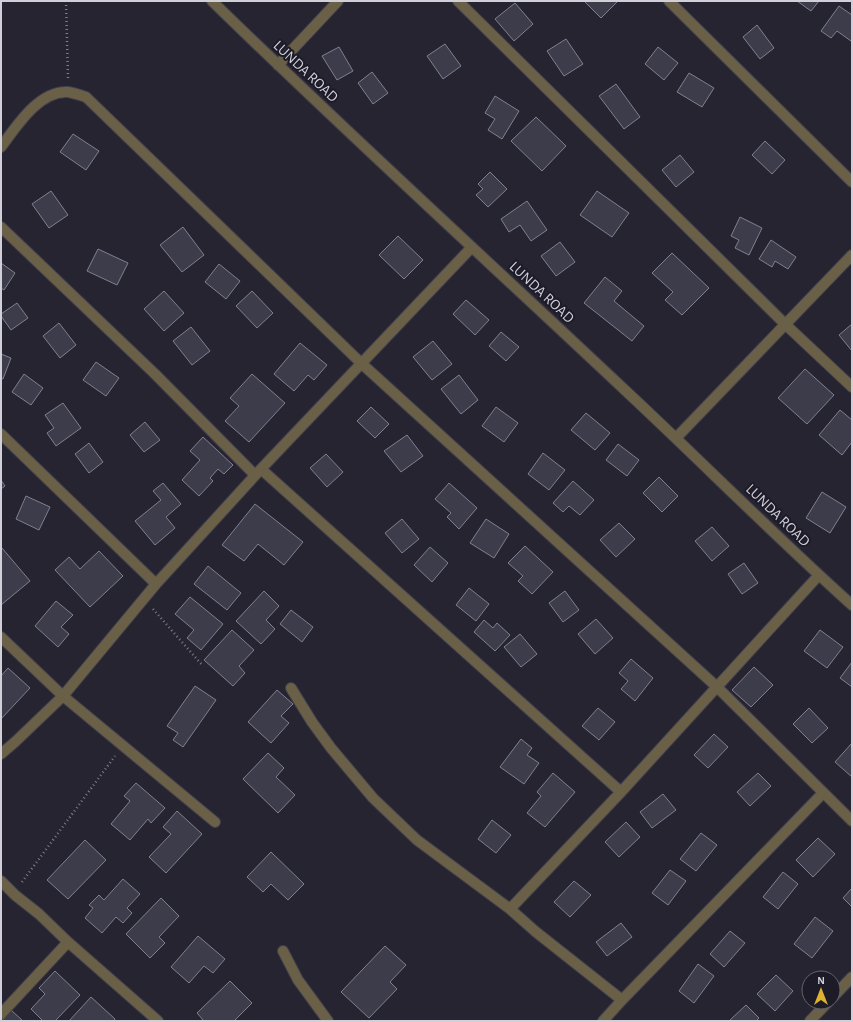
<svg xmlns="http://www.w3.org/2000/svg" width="853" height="1022" font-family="'Alegreya Sans',sans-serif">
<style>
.building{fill:#3d3c4a;stroke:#818090}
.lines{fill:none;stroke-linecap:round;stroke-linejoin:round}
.minor-casing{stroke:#41404c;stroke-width:12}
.path{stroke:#7e7d88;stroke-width:2.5;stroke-dasharray:1 3;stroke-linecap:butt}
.minor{stroke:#6a6047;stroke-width:10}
.labels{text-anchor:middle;stroke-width:4;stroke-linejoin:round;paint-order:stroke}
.street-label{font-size:15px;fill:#d1d0d9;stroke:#1c1b27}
</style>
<rect width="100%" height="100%" fill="#262431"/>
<!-- building -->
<path class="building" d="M584 1H618L601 18Z
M797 1H819L811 11Z
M515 3 533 24 514 41 495 19Z
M839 6 852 15V39L851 41 837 31 831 38 821 31Z
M757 25 774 48 760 59 743 37Z
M566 39 583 64 564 76 547 51Z
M445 44 461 66 443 79 427 56Z
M339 47 353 71 337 80 322 56Z
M658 47 678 63 664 80 645 64Z
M372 72 388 93 373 104 358 83Z
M689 73 714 88 702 107 677 92Z
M616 84 640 117 624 129 599 96Z
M495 96 519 111 502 139 488 130 495 119 485 113Z
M536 117 566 146 542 171 511 141Z
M73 134 99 151 86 170 60 152Z
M765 141 785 160 772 174 752 155Z
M680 155 694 172 676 187 662 170Z
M490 172 507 189 488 207 476 195 483 189 478 184Z
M51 191 68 215 49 228 32 204Z
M597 191 629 213 612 237 580 215Z
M527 201 547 230 531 241 520 225 509 232 501 219Z
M740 217 762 228 749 255 735 248 739 240 731 236Z
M183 227 204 255 182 272 160 245Z
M398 236 423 260 404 279 379 255Z
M771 240 796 257 788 269 775 261 772 267 759 259Z
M560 242 575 262 556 276 541 256Z
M98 249 128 263 117 285 87 271Z
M672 253 709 288 682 315 665 300 673 292 652 273Z
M1 263 15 273 4 290 1 288Z
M219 264 240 281 226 299 205 282Z
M605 277 622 291 614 301 644 326 632 341 584 303Z
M164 291 184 313 164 331 144 309Z
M252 291 273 313 257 328 236 306Z
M466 300 489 320 475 335 453 314Z
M17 303 28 318 11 330 1 316V314Z
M59 323 76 345 60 358 43 336Z
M852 324V351L839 335Z
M191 327 210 351 192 365 173 341Z
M501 332 519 347 506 361 489 346Z
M433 341 452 364 432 380 413 357Z
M300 343 327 365 314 380 308 375 294 391 274 374Z
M1 354 11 358 3 379 1 378Z
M96 362 119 378 106 396 83 380Z
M805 369 834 395 807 424 778 398Z
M24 374 43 388 31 405 12 392Z
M252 374 285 403 249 442 225 421 239 406 230 398Z
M459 375 478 400 461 414 441 389Z
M63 403 81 428 56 446 47 433 54 428 45 415Z
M371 407 389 424 375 438 357 421Z
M496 407 518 423 504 442 482 426Z
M840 410 852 420V442L842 455 819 435Z
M586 413 610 433 595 450 571 430Z
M145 422 160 440 144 452 130 435Z
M407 435 423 456 401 472 384 451Z
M203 437 233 465 224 474 218 469 210 478 213 481 199 496 182 480 200 460 190 451Z
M89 443 103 462 89 473 75 454Z
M618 444 639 460 627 476 606 460Z
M543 453 565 470 549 490 528 474Z
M326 454 343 472 327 487 310 468Z
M659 477 678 496 662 512 643 493Z
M1 480 5 486 1 489Z
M573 481 594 500 580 515 569 506 563 512 553 503Z
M163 483 181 504 166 517 175 528 155 545 135 521 161 500 153 491Z
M449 483 477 508 459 529 447 517 451 513 435 499Z
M822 492 846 507 830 533 806 518Z
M26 496 50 507 39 530 16 519Z
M255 504 303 542 284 565 258 544 244 561 222 545Z
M402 519 419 539 402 553 385 533Z
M486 519 509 534 494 558 470 543Z
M619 523 635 539 616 557 600 540Z
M712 527 729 546 712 561 695 541Z
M525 546 553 572 532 594 518 581 523 576 508 563Z
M430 547 448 563 432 582 414 565Z
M2 548 30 581 1 605V549Z
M99 551 123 576 90 607 55 570 69 557 80 569Z
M744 563 758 583 742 594 728 574Z
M208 566 241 593 227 610 194 584Z
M469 588 489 604 476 621 456 605Z
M264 591 279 606 266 620 275 629 261 644 236 621Z
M565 591 579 610 563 622 549 603Z
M190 597 223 624 201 650 187 638 194 630 175 614Z
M56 601 73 615 61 627 69 634 58 647 35 626Z
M291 610 313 627 302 642 280 624Z
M596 619 613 638 595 654 578 634Z
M484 620 493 628 497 623 510 635 495 651 474 632Z
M232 630 254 650 239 666 245 673 233 686 204 660Z
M820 630 843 647 827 668 804 651Z
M520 634 537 654 521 667 504 647Z
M631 659 653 678 635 701 621 689 628 681 619 673Z
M852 662V687L840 678Z
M754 667 773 685 751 707 732 690Z
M8 668 30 688 1 719V676Z
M195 686 216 700 183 747 173 740 178 733 167 726Z
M277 690 293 704 281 716 289 723 271 743 248 722Z
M598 708 615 722 599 740 582 726Z
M809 708 828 728 812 743 793 724Z
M714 734 728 747 708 768 694 755Z
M521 739 532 748 527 755 539 763 524 784 500 767Z
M852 743V777L835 762Z
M268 753 284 768 276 777 295 795 278 813 243 779Z
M553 773 575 792 545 827 527 813 541 796 537 792Z
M758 773 771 786 750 806 737 792Z
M136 783 165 808 151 823 148 819 130 840 111 824 130 801 124 796Z
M663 794 676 810 652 828 640 812Z
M177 811 202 834 166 873 149 857 171 834 163 827Z
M492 820 511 835 496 853 478 839Z
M626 822 640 837 619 857 605 842Z
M701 833 717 845 696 871 680 859Z
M818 838 835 854 813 877 796 860Z
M85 840 106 860 68 899 47 880Z
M271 852 304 884 288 900 271 884 263 892 247 877Z
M670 870 686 881 668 905 652 893Z
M783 872 798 884 778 909 763 897Z
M123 879 140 894 127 908 132 913 123 923 116 917 102 933 85 918 93 908 89 905 99 895 104 900Z
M574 881 591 895 570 917 554 902Z
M852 888V907L843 898Z
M161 898 179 916 159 937 165 943 150 958 126 934Z
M815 917 833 931 812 958 794 944Z
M621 923 632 937 607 956 596 942Z
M730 931 745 943 724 967 710 954Z
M198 936 225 959 213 973 204 966 189 983 171 967Z
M385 946 406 965 390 982 397 989 369 1018 341 992Z
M698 964 714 976 694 1003 679 991Z
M55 971 80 995 55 1021H43L31 1009 45 994 39 988Z
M776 975 793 991 775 1011 757 994Z
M230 981 252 1003 234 1021H204L197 1013Z
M91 997 115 1019 114 1021H69Z
M746 1005 759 1018 756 1021H729Z
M11 1010 23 1021H2Z"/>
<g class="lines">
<!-- minor casing -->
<g class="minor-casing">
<path id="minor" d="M212 1C348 134 489 262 627 392 703 463 775 536 852 605
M458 1 785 324 852 387
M669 1 852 182
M278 65 338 1
M1 147C16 127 39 90 68 92 74 93 80 95 86 97L361 363 717 687 852 821
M1 227 155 374 255 475
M1 434 156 584
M676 438 852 255
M261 469 621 792
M1 637 63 696 215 822
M291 688 312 722 331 748 373 798 417 840 510 909 536 932 622 1000 823 793
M1 754 15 742 63 696 156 584 261 469 472 247
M1 881 15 895 39 914 68 942 1 1014
M510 909 621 792 819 575
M68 942 158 1021
M283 951 298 980 328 1021
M833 997 852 977
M603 1021 622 1000
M810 1021 828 1002"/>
</g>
<!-- path -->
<path class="path" d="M66 1 68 78
M153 609 203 666
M22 882 115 756"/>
<!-- minor -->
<use href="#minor" class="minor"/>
</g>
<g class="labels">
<!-- street labels -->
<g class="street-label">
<text transform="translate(306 71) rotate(43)" y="5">LUNDA ROAD</text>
<text transform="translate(542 292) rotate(43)" y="5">LUNDA ROAD</text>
<text transform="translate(778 515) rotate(44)" y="5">LUNDA ROAD</text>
</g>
</g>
<!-- border -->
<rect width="853" height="1022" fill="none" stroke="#d1d0d9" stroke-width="4"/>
<!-- north arrow -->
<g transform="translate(821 990)"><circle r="19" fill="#1c1b27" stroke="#64636e"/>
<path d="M0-3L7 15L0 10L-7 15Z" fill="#dcb233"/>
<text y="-6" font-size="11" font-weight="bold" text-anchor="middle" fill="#d1d0d9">N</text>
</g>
</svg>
